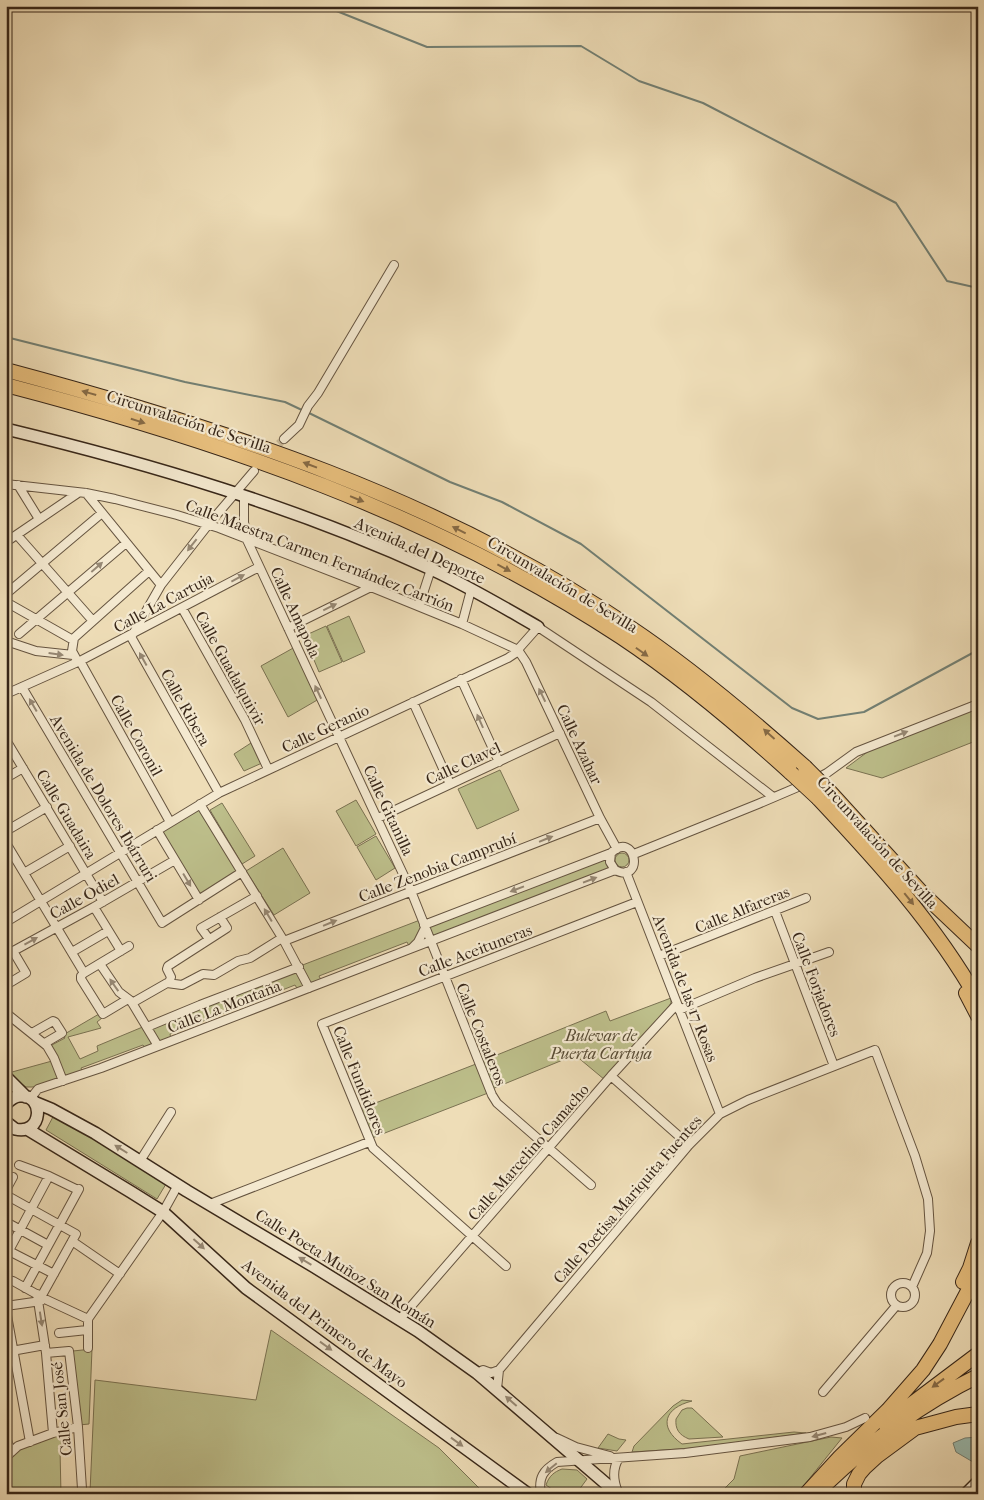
<svg xmlns="http://www.w3.org/2000/svg" width="984" height="1500" font-family="'IM FELL French Canon',serif">
<style>
.green{fill:#bdbf8b;stroke:#7a7252}
.water{fill:#99bbb0;stroke:#727f73}
.lines{fill:none;stroke-linecap:round;stroke-linejoin:round}
.stream{stroke:#727f73;stroke-width:2}
.street-tunnel{stroke:#c9b897;stroke-width:8;stroke-dasharray:8 4;stroke-linecap:butt}
.street-casing{stroke:#655440;stroke-width:10}
.secondary-casing{stroke:#372618;stroke-width:14}
.highway-casing{stroke:#372618;stroke-width:16}
.street{stroke:#f4e9d0;stroke-width:8}
.secondary{stroke:#f4e9d0;stroke-width:11}
.highway{stroke:#e7be7c;stroke-width:14}
.highway-bridge-casing{stroke:#372618;stroke-width:16;stroke-linecap:butt}
.highway-bridge{stroke:#e7be7c;stroke-width:14}
.oneway{fill:#866a45}
.oneway2{fill:#968874}
.labels{text-anchor:middle;stroke-width:4.5;stroke-linejoin:round;paint-order:stroke}
.street-label{font-size:16px;fill:#372618;stroke:#f4e9d0}
.park-label{font-size:16px;font-style:italic;fill:#584c35;stroke:#f4e9d0}
</style>
<rect width="100%" height="100%" fill="#eeddb7"/>
<filter id="stains"><feTurbulence type="fractalNoise" baseFrequency=".004" numOctaves="4"/><feColorMatrix values="0 0 0 0 .2 0 0 0 0 .09 0 0 0 0 .02 0 0 0 .5 -.17"/></filter>
<radialGradient id="worn" r=".72"><stop offset=".6" stop-color="#630" stop-opacity="0"/><stop offset="1" stop-color="#630" stop-opacity=".3"/></radialGradient>
<!-- green -->
<path class="green" d="M349 616 365 652 343 662 327 626Z
M326 626 342 662 319 672 304 636Z
M295 647 319 699 288 717 261 666Z
M978 708V740L882 778 846 768 870 750Z
M251 743 262 763 244 771 234 754Z
M500 770 519 810 477 829 458 789Z
M356 800 376 834 356 846 336 811Z
M222 803 255 856 242 864 210 810Z
M199 809 237 872 200 895 162 831Z
M376 836 395 868 376 880 357 847Z
M283 848 310 893 274 915 246 871Z
M615 860a7 7 0 1 1 14 0a7 7 0 1 1-14 0Z
M607 856 606 863 611 871 432 940 427 925Z
M420 920 422 926 418 938 409 946 407 942 319 976 321 980 309 984 300 966Z
M298 968 305 985 298 990 295 985 170 1034 171 1039 160 1043 149 1027Z
M671 998V1003L668 1008 605 1080 575 1055 492 1089 482 1061 606 1011 610 1021Z
M99 1014 102 1018 97 1022 101 1028 68 1037 80 1059 98 1051 97 1046 145 1026 152 1042V1045L145 1048 143 1045 81 1068 83 1073 65 1077 50 1046 65 1038 63 1035Z
M52 1061 59 1079 33 1087H26L9 1075 12 1072Z
M476 1064 488 1093 372 1138 360 1109Z
M54 1115 166 1184 157 1199 46 1130Z
M271 1330 439 1448 485 1494H73L90 1492 95 1380 256 1400Z
M92 1349 89 1424 79 1425 73 1351Z
M682 1400 692 1401C664 1408 658 1427 682 1444L794 1432 806 1433 695 1448 632 1452 634 1446 673 1406Z
M687 1408H692L723 1437 689 1439C679 1435 675 1429 676 1419L682 1410Z
M60 1434 62 1449 60 1450 61 1494H6V1461L17 1450Z
M608 1434 619 1439 626 1440 617 1451 598 1448Z
M831 1437 842 1438 797 1494H719L734 1479 740 1456Z
M562 1469 577 1470 587 1479 576 1494H559L546 1485C549 1476 554 1472 562 1469Z"/>
<!-- water -->
<path class="water" d="M978 1437V1461L973 1462 956 1452 953 1443 965 1438Z"/>
<g class="lines">
<!-- stream -->
<path class="stream" d="M324 6 427 47 581 46 639 81 703 103 896 203 947 281 978 288
M6 337 185 382 285 402 304 411
M309 413 450 482 502 502 581 544 792 708 818 719 864 712 978 650"/>
<!-- street-tunnel -->
<path class="street-tunnel" d="M270 452 284 439"/>
<!-- street casing -->
<g class="street-casing">
<path id="street" d="M284 439 299 425 308 406 318 393 394 265
M6 484 86 493 115 499 177 515 219 528 371 587 462 624 518 650 526 662 600 818 617 849
M18 485 39 519
M86 493 161 585
M244 497V522L247 540 411 891 492 1095 497 1103 591 1185
M17 535 93 621
M6 542 78 493
M6 594 102 513
M6 602 73 640
M419 606 431 569
M182 608 245 720 268 769
M462 624 471 590
M288 628 371 587
M19 634 126 543
M133 634 161 585 208 525 254 471
M130 635 219 793
M6 641 36 651 73 655
M80 661 170 822
M78 662 72 651 74 638 149 571
M461 679 499 762
M22 687 162 923 242 872
M6 694 80 661 259 567
M413 702 450 784
M6 740 103 902
M6 778 23 768
M816 779 827 773 856 752 978 704
M200 804 284 941 309 988
M378 818 560 733
M157 830 199 900
M6 831 47 807
M6 843 84 973
M634 854 758 804 805 784
M626 872 720 1114
M24 873 70 846
M94 907 121 951
M775 911 834 1066
M6 922 219 793 508 658 514 654 538 627 651 702 773 797
M424 925 611 853C636 829 645 885 615 870L610 862 611 853
M209 939 201 928 257 896
M284 941 600 818
M412 948 418 942 425 928
M72 952 108 931
M6 955 94 907 175 860
M659 956 806 898
M100 964 119 992 131 1001 158 1046
M84 973 81 976V979L103 1014 128 999
M84 973 129 946
M169 983 171 977 167 969 168 966 227 928 220 917
M6 985 26 973 13 951
M132 1003 167 983 182 985 203 974 214 975 238 961 250 958 282 938
M679 1010 755 978 829 952
M6 1013 47 1046 54 1058 63 1081
M147 1027 200 1005 299 967
M32 1033 53 1021 55 1022 62 1033 45 1043
M611 1076 689 1145
M30 1099 38 1089 101 1068 615 870
M140 1161 171 1112
M19 1165 49 1176 78 1190
M6 1190 13 1177
M6 1195 76 1234 41 1297
M210 1204 369 1142
M6 1222 48 1245
M72 1241 120 1274
M9 1251 54 1274
M6 1256 49 1176
M506 1266 373 1148 322 1024 637 902
M6 1279 13 1281 47 1300 88 1319
M891 1295a12 12 0 1 1 24 0a12 12 0 1 1-24 0Z
M25 1288 79 1189
M37 1294 46 1353 53 1433
M6 1306 41 1301
M6 1310 30 1442
M400 1319 611 1076 677 1004
M59 1333 87 1330
M88 1348V1319L163 1212 178 1185
M6 1352 45 1345
M46 1353 69 1351 78 1427 82 1489
M477 1373 483 1370 491 1373 499 1370 689 1145 720 1114 748 1100 875 1050 915 1156 928 1199 930 1231 927 1253 912 1287
M497 1389 499 1370
M823 1392 896 1306
M6 1437 11 1452
M557 1438 576 1447 610 1456
M6 1457 18 1446 53 1433 78 1427
M618 1492C613 1480 612 1469 619 1458
M541 1494C538 1478 543 1470 557 1462L685 1453 810 1437 846 1427 865 1418"/>
</g>
<!-- secondary casing -->
<g class="secondary-casing">
<path id="secondary" d="M6 429C151 464 296 507 431 569 468 586 503 607 538 627
M6 1077 26 1097
M34 1102 51 1109 95 1133 187 1191 313 1266 418 1331 477 1373 618 1494
M6 1104C10 1100 14 1096 20 1096 45 1094 43 1136 15 1129L6 1122
M27 1129 131 1192 163 1212 246 1288 528 1494
M966 1494 978 1482"/>
</g>
<!-- highway casing -->
<g class="highway-casing">
<path id="highway" d="M6 370C223 428 441 499 628 626 691 668 748 716 805 767
M6 385C221 441 434 514 621 637 681 677 737 724 791 773
M830 792 922 893 978 946
M818 798C877 861 935 924 978 1000
M966 993 978 1016
M963 1282 970 1268 978 1243
M885 1424 978 1354
M825 1485C870 1442 921 1404 978 1376
M806 1494 840 1457 888 1410 923 1370 940 1344 978 1272
M854 1494V1484L859 1474 865 1467 877 1456 915 1428 956 1417 978 1414"/>
</g>
<!-- street -->
<use href="#street" class="street"/>
<!-- secondary -->
<use href="#secondary" class="secondary"/>
<!-- highway -->
<use href="#highway" class="highway"/>
<!-- highway-bridge casing -->
<g class="highway-bridge-casing">
<path id="highway-bridge" d="M805 767 830 792
M791 773 818 798"/>
</g>
<!-- highway-bridge -->
<use href="#highway-bridge" class="highway-bridge"/>
</g>
<!-- one-way arrows -->
<defs><path id="oneway-solid" d="M-6-.8H1V-3.2L6.5 0L1 3.2V.8H-6Z" transform="scale(1.25)"/></defs>
<g class="oneway">
<use href="#oneway-solid" transform="translate(89 393) rotate(-164)"/>
<use href="#oneway-solid" transform="translate(138 421) rotate(17)"/>
<use href="#oneway-solid" transform="translate(310 465) rotate(-159)"/>
<use href="#oneway-solid" transform="translate(357 499) rotate(22)"/>
<use href="#oneway-solid" transform="translate(459 530) rotate(-153)"/>
<use href="#oneway-solid" transform="translate(504 568) rotate(28)"/>
<use href="#oneway-solid" transform="translate(642 652) rotate(35)"/>
<use href="#oneway-solid" transform="translate(769 734) rotate(-138)"/>
<use href="#oneway-solid" transform="translate(909 899) rotate(51)"/>
<use href="#oneway-solid" transform="translate(938 1383) rotate(144)"/>
</g>
<g class="oneway2">
<use href="#oneway-solid" transform="translate(192 545) rotate(128)"/>
<use href="#oneway-solid" transform="translate(97 567) rotate(-41)"/>
<use href="#oneway-solid" transform="translate(238 578) rotate(-28)"/>
<use href="#oneway-solid" transform="translate(330 607) rotate(-26)"/>
<use href="#oneway-solid" transform="translate(56 654) rotate(8)"/>
<use href="#oneway-solid" transform="translate(143 659) rotate(-119)"/>
<use href="#oneway-solid" transform="translate(318 692) rotate(-115)"/>
<use href="#oneway-solid" transform="translate(542 695) rotate(-116)"/>
<use href="#oneway-solid" transform="translate(33 705) rotate(-120)"/>
<use href="#oneway-solid" transform="translate(480 721) rotate(-114)"/>
<use href="#oneway-solid" transform="translate(901 734) rotate(-21)"/>
<use href="#oneway-solid" transform="translate(546 839) rotate(-22)"/>
<use href="#oneway-solid" transform="translate(187 880) rotate(59)"/>
<use href="#oneway-solid" transform="translate(590 880) rotate(-21)"/>
<use href="#oneway-solid" transform="translate(517 889) rotate(159)"/>
<use href="#oneway-solid" transform="translate(268 915) rotate(-121)"/>
<use href="#oneway-solid" transform="translate(330 923) rotate(-22)"/>
<use href="#oneway-solid" transform="translate(31 941) rotate(-29)"/>
<use href="#oneway-solid" transform="translate(114 985) rotate(-125)"/>
<use href="#oneway-solid" transform="translate(121 1149) rotate(-148)"/>
<use href="#oneway-solid" transform="translate(199 1244) rotate(42)"/>
<use href="#oneway-solid" transform="translate(305 1261) rotate(-149)"/>
<use href="#oneway-solid" transform="translate(41 1319) rotate(81)"/>
<use href="#oneway-solid" transform="translate(326 1346) rotate(36)"/>
<use href="#oneway-solid" transform="translate(511 1401) rotate(-139)"/>
<use href="#oneway-solid" transform="translate(819 1435) rotate(165)"/>
<use href="#oneway-solid" transform="translate(457 1442) rotate(36)"/>
<use href="#oneway-solid" transform="translate(551 1468) rotate(140)"/>
</g>
<g class="labels">
<!-- street labels -->
<g class="street-label">
<text transform="translate(189 421) rotate(18)" y="6">Circunvalación de Sevilla</text>
<text transform="translate(420 550) rotate(24)" y="6">Avenida del Deporte</text>
<text transform="translate(320 555) rotate(21)" y="6">Calle Maestra Carmen Fernández Carrión</text>
<text transform="translate(563 584) rotate(31)" y="6">Circunvalación de Sevilla</text>
<text transform="translate(163 602) rotate(-28)" y="6">Calle La Cartuja</text>
<text transform="translate(296 612) rotate(65)" y="6">Calle Amapola</text>
<text transform="translate(231 668) rotate(61)" y="6">Calle Guadalquivir</text>
<text transform="translate(186 707) rotate(61)" y="6">Calle Ribera</text>
<text transform="translate(325 728) rotate(-25)" y="6">Calle Geranio</text>
<text transform="translate(137 735) rotate(61)" y="6">Calle Coronil</text>
<text transform="translate(580 744) rotate(65)" y="6">Calle Azahar</text>
<text transform="translate(463 763) rotate(-25)" y="6">Calle Clavel</text>
<text transform="translate(104 798) rotate(59)" y="6">Avenida de Dolores Ibárruri</text>
<text transform="translate(389 810) rotate(65)" y="6">Calle Gitanilla</text>
<text transform="translate(67 814) rotate(59)" y="6">Calle Guadaira</text>
<text transform="translate(878 842) rotate(48)" y="6">Circunvalación de Sevilla</text>
<text transform="translate(437 867) rotate(-21)" y="6">Calle Zenobia Camprubí</text>
<text transform="translate(84 896) rotate(-29)" y="6">Calle Odiel</text>
<text transform="translate(742 909) rotate(-22)" y="6">Calle Alfareras</text>
<text transform="translate(475 950) rotate(-21)" y="6">Calle Aceituneras</text>
<text transform="translate(817 984) rotate(69)" y="6">Calle Forjadores</text>
<text transform="translate(686 988) rotate(69)" y="6">Avenida de las 17 Rosas</text>
<text transform="translate(224 1006) rotate(-21)" y="6">Calle La Montaña</text>
<text transform="translate(482 1034) rotate(68)" y="6">Calle Costaleros</text>
<text transform="translate(360 1080) rotate(68)" y="6">Calle Fundidores</text>
<text transform="translate(528 1152) rotate(-49)" y="6">Calle Marcelino Camacho</text>
<text transform="translate(627 1199) rotate(-49)" y="6">Calle Poetisa Mariquita Fuentes</text>
<text transform="translate(346 1268) rotate(32)" y="6">Calle Poeta Muñoz San Román</text>
<text transform="translate(325 1323) rotate(37)" y="6">Avenida del Primero de Mayo</text>
<text transform="translate(61 1409) rotate(-96)" y="6">Calle San José</text>
</g>
<!-- park labels -->
<g class="park-label">
<text x="601" y="1041">Bulevar de<tspan x="601" dy="18">Puerta Cartuja</tspan></text>
</g>
</g>
<!-- margin -->
<rect width="984" height="1500" fill="none" stroke="#eeddb7" stroke-width="25"/>
<rect x="8" y="8" width="969" height="1485" fill="none" stroke="#372618" stroke-width="2.5"/>
<rect x="12" y="12" width="959" height="1475" fill="none" stroke="#372618"/>
<rect width="100%" height="100%" filter="url(#stains)"/>
<rect width="100%" height="100%" fill="url(#worn)"/>
</svg>
